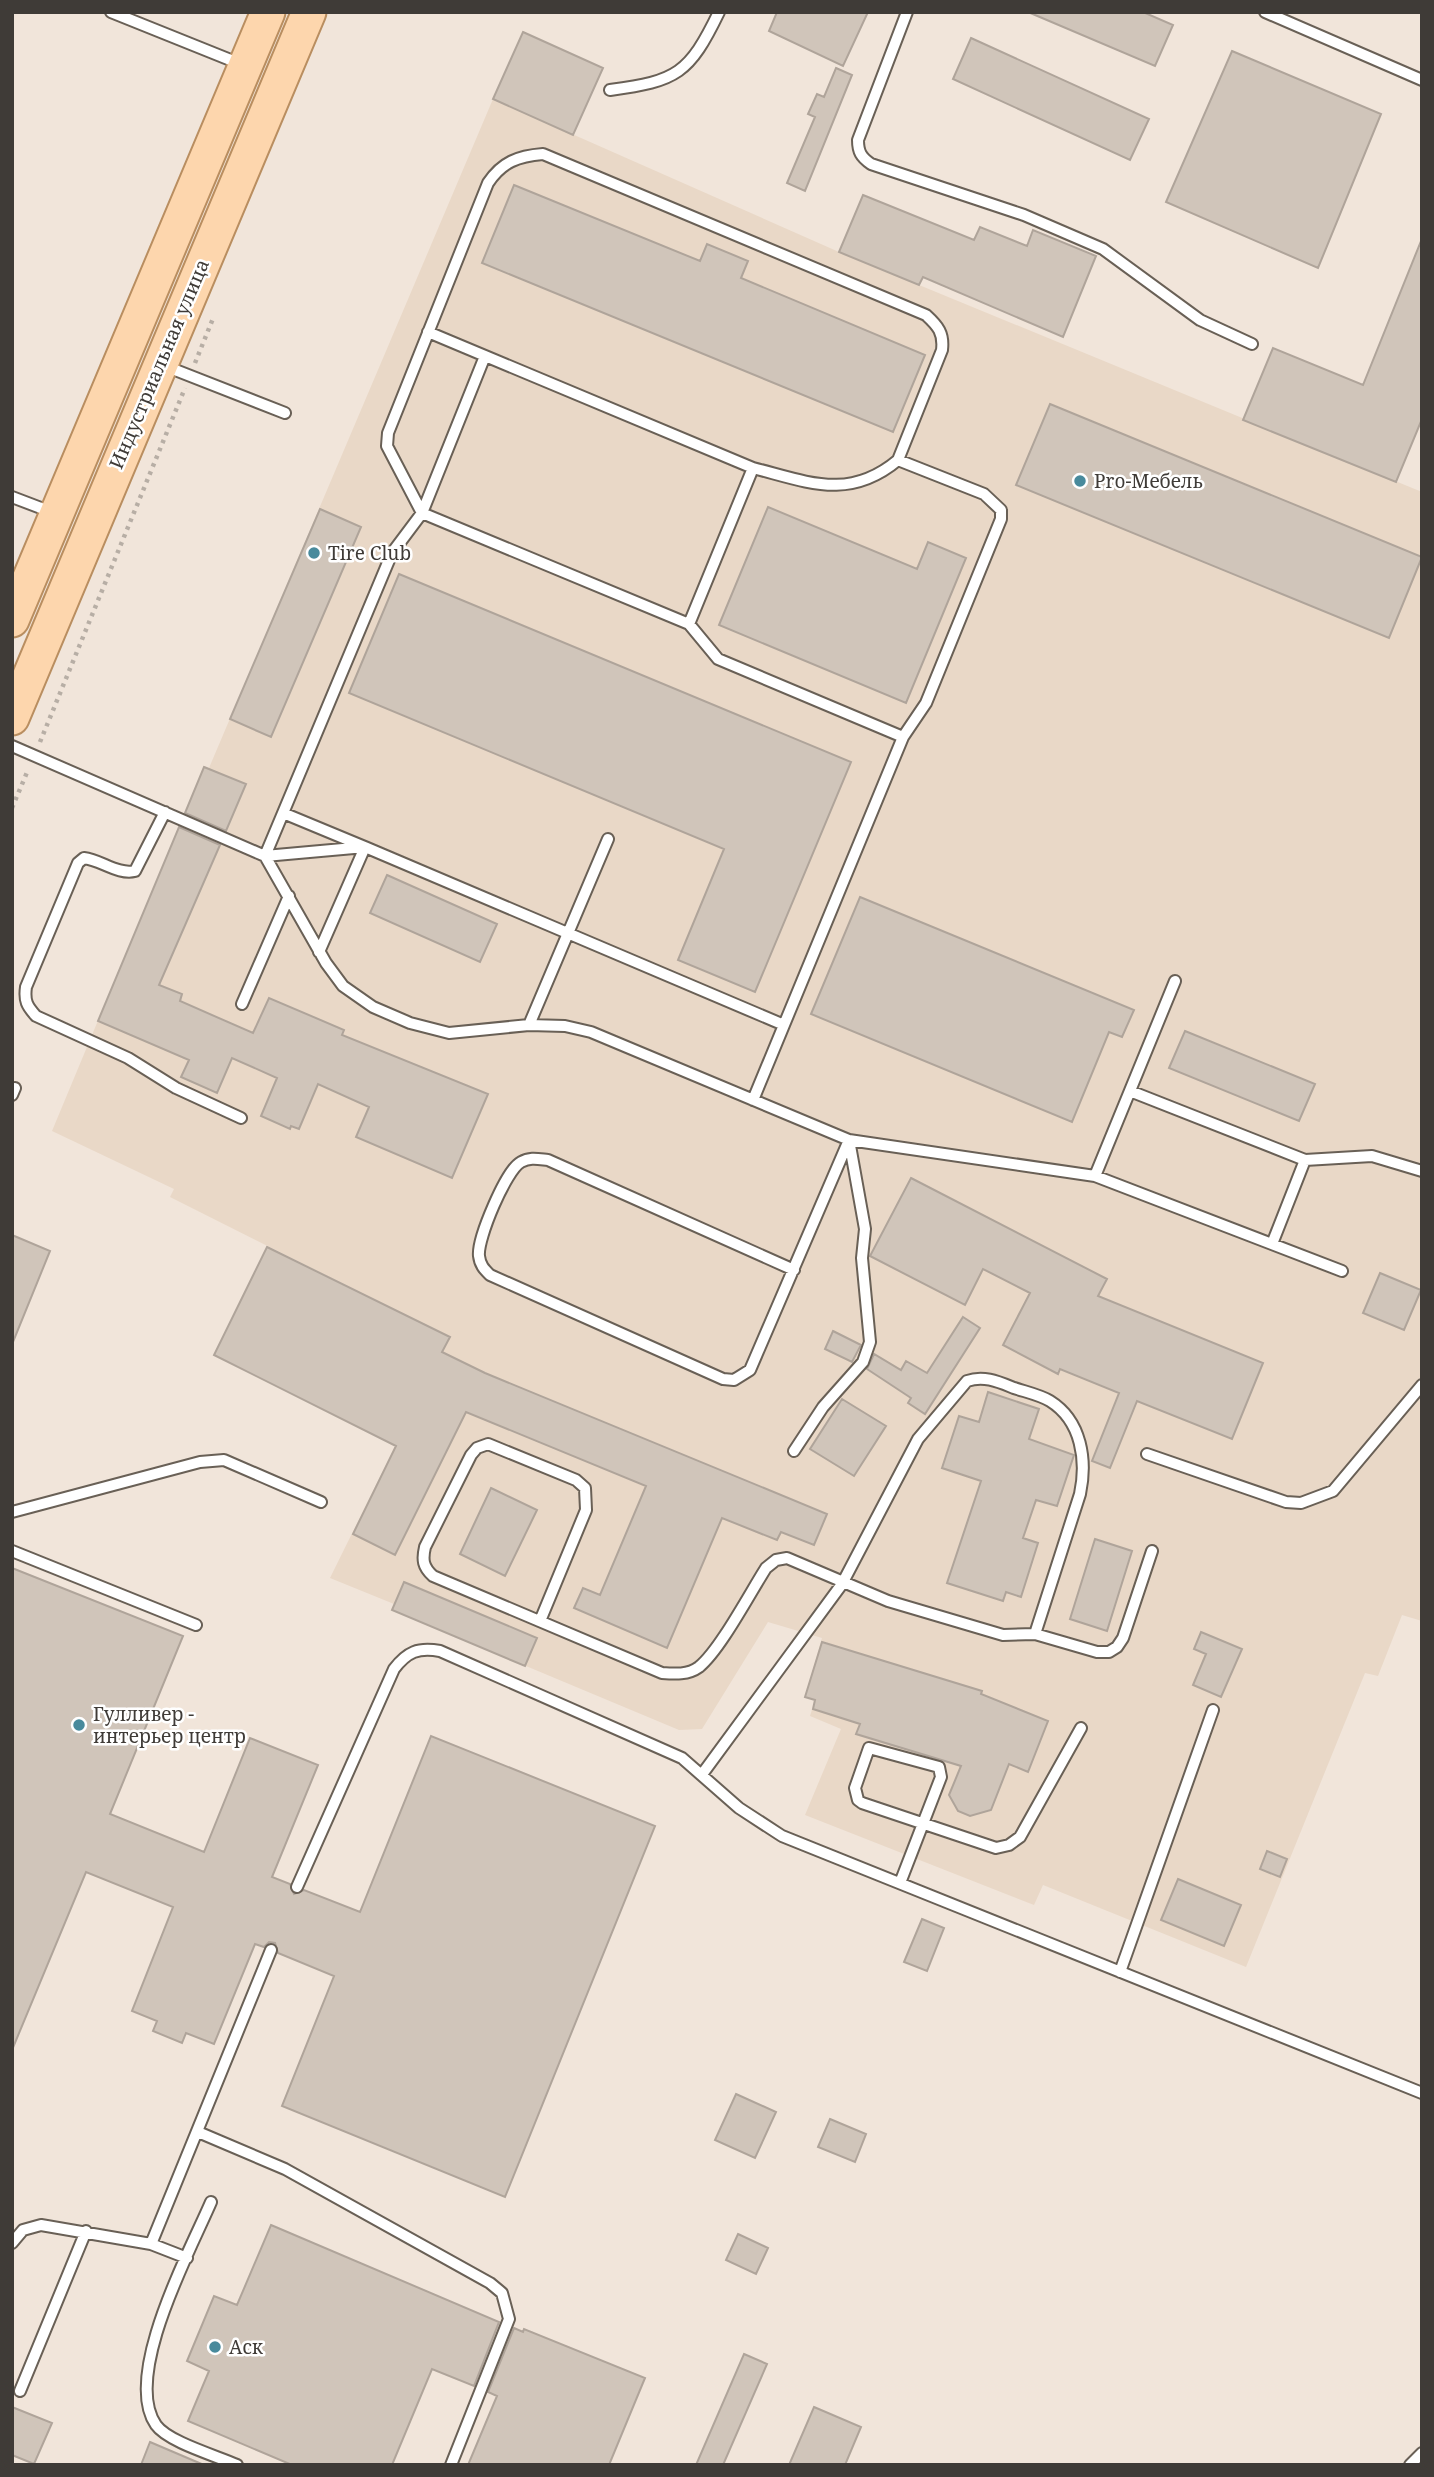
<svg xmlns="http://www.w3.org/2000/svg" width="1434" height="2477" font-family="'Noto Serif',serif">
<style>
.built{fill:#e9d8c7}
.building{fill:#d0c5ba;stroke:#afa49a;stroke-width:2}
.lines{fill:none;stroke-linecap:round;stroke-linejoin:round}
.lane-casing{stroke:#696056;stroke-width:14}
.primary-casing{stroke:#b98e60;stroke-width:37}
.path{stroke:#b7aea5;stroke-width:4.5;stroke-dasharray:3.5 5;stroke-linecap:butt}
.lane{stroke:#fff;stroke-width:10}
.primary{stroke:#fdd6ad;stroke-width:33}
.poi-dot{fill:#488a9c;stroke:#fff;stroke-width:2.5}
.labels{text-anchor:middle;stroke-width:5;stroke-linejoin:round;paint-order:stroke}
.street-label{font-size:19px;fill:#3f3b37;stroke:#fff}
.poi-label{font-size:19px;fill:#3f3b37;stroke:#fff;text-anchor:start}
</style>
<rect width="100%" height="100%" fill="#f1e5da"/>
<!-- built -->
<path class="built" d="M493 99 839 252 1422 492V1621L1402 1615 1378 1676 1365 1673 1246 1967 1043 1885 1034 1905 805 1815 841 1729 810 1716 815 1700 805 1697 822 1638 768 1622 702 1729 679 1730 392 1610 394 1604 330 1578 449 1337 170 1197 174 1189 52 1131 204 766 209 768Z"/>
<!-- building -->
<path class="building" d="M777 12H868L843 66 769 31Z
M1028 12H1143L1173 25 1155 66Z
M523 32 603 68 573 135 493 99Z
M971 38 1149 119 1130 160 953 79Z
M1232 51 1381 114 1318 268 1166 202Z
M836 68 852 75 805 191 787 183 815 117 808 114 817 94 824 97Z
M514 185 700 261 707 244 748 261 741 278 925 355 893 432 482 263Z
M863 195 974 240 980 227 1027 246 1033 230 1096 256 1063 337 923 277 919 285 839 252Z
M1421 241 1422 419 1396 482 1243 420 1273 348 1363 385Z
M1050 404 1422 557 1389 638 1016 485Z
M768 507 917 569 928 542 966 558 906 703 719 625Z
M320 509 361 527 271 737 230 719Z
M399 574 851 762 755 992 678 960 724 849 349 693Z
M204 767 246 784 226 831 185 813Z
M179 827 220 845 159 985 182 994 180 1001 253 1033 269 998 344 1030 342 1035 488 1094 452 1178 356 1137 369 1107 318 1084 299 1129 291 1126 290 1129 261 1116 277 1078 232 1058 217 1093 181 1077 189 1060 98 1021Z
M387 875 497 924 480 962 370 913Z
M860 897 1134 1010 1122 1037 1109 1032 1072 1122 811 1014Z
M1185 1031 1315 1084 1299 1121 1169 1068Z
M911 1178 1107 1279 1098 1296 1263 1363 1232 1439 1137 1401 1110 1468 1092 1461 1119 1393 1060 1369 1058 1374 1003 1345 1030 1293 983 1269 965 1305 870 1256Z
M12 1235 50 1251 13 1342H12Z
M267 1247 450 1337 442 1352 485 1373 827 1514 814 1545 781 1532 777 1540 722 1518 667 1648 574 1608 583 1588 600 1595 646 1486 466 1412 395 1555 353 1534 396 1446 214 1355Z
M1380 1273 1421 1290 1404 1330 1363 1313Z
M963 1317 980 1328 925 1414 908 1403 911 1398 867 1369 874 1354 901 1370 906 1361 927 1373Z
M833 1331 861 1345 852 1362 825 1349Z
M988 1392 1039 1409 1029 1439 1074 1455 1057 1506 1036 1500 1023 1538 1038 1543 1021 1597 1006 1592 1003 1601 947 1583 981 1481 942 1468 959 1416 979 1422Z
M842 1399 886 1426 854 1476 810 1449Z
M491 1488 537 1510 505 1576 460 1554Z
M1095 1539 1132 1551 1107 1631 1070 1619Z
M12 1568 183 1636 110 1814 204 1852 250 1738 318 1765 272 1877 290 1884 294 1894 304 1890 360 1912 431 1736 655 1826 505 2197 282 2106 334 1976 278 1953 275 1943 269 1942 264 1947 255 1944 214 2044 186 2033 182 2043 153 2031 157 2021 132 2011 173 1907 86 1872 12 2050Z
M404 1582 537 1638 525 1666 392 1610Z
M1201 1632 1242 1649 1221 1697 1193 1685 1206 1654 1194 1649Z
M822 1642 982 1691 981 1694 1048 1721 1028 1772 1009 1764 991 1810 970 1816 958 1811 949 1795 961 1766 856 1734 860 1724 813 1709 815 1700 805 1697Z
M1267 1851 1287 1859 1280 1877 1260 1869Z
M1178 1879 1241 1905 1224 1946 1161 1920Z
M922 1919 944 1928 927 1971 904 1962Z
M736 2094 776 2112 755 2158 715 2140Z
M830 2119 866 2134 855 2162 818 2147Z
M271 2225 499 2322 474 2386 432 2369 392 2465H292L188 2421 209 2371 187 2361 214 2296 237 2305Z
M738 2234 768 2248 756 2274 726 2260Z
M514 2328 523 2332 524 2329 645 2378 609 2465H468L497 2396 488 2392Z
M744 2354 767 2364 723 2465H696Z
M12 2407 52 2423 34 2464 12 2455Z
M814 2407 861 2427 845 2465H789Z
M150 2442 204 2465H141Z"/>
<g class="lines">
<!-- lane casing -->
<g class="lane-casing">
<path id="lane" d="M111 12 243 65
M907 12 858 140C858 152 861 157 871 164L1024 215 1103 249 1200 320 1252 344
M1265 12 1422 80
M610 90C677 81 689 74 719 12
M428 332 753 468 689 624
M165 366 285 413
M753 468C808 482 849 501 898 460L984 494 1001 510V519L926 703 903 737
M12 497 54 513
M12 746 265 856 365 847 784 1025
M165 812 135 871C118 875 101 860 84 858L78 863 26 987C24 1001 27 1006 36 1016L128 1058 176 1088 241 1118
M283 813 365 847 319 952
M265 856 326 963 343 986 373 1007 410 1023 449 1033 529 1025 565 1026 591 1032 849 1140 1095 1176 1175 981
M265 856 392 553 422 513 485 356
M242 1004 289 896
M529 1025 608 839
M1130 1091 1305 1160 1372 1156 1422 1171
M12 1095 15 1088
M753 1100 903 737 718 659 689 624 422 513 387 446 388 433 488 183C502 162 518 156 543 154L926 315C938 326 944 333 942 350L898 460
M1095 1176 1342 1271
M1272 1244 1305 1160
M794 1270 548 1160C538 1159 530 1157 521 1162 506 1170 477 1239 479 1256 480 1265 484 1269 490 1275L723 1379 734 1380 750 1370 849 1140
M794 1451 823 1407 863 1362 870 1342 862 1258 865 1229 849 1140
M1147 1454 1286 1502 1301 1503 1333 1491 1422 1385
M12 1512 200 1462 224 1460 321 1502
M12 1551 196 1625
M540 1621 586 1510 585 1488 576 1480 488 1444 477 1448 471 1455 425 1547C422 1560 423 1567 433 1576L662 1673C675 1674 688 1675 699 1667 720 1650 750 1593 766 1568L776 1560 787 1558 888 1601 1003 1635 1035 1634 1097 1652H1109L1117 1647 1123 1638 1152 1551
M703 1773 842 1584 918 1439 967 1381C984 1375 999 1382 1014 1388 1026 1392 1040 1395 1050 1401 1082 1421 1087 1461 1080 1494L1035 1634
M900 1883 941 1777 939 1767 869 1748 855 1788 858 1800 862 1803 996 1848 1009 1845 1020 1837 1081 1728
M297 1887 394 1669C407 1652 418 1647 440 1651L682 1758 739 1808 782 1836 1422 2093
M1120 1972 1213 1710
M198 2132 285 2169 490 2283 502 2293 509 2319 451 2465
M211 2202C190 2251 122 2376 156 2425 168 2442 217 2456 237 2465
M12 2243 23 2230 41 2225 151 2244 271 1950
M151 2244 187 2258
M20 2391 86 2231
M1410 2465 1422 2453"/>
</g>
<!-- primary casing -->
<g class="primary-casing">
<path id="primary" d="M12 620 268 12
M12 718 309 12"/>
</g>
<!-- path -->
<path class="path" d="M195 363 214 316
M40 742 185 388
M12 808 28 770"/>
<!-- lane -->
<use href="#lane" class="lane"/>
<!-- primary -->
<use href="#primary" class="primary"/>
</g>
<!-- markers -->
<g class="poi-dot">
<circle cx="1080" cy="481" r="7"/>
<circle cx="314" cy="553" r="7"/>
<circle cx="79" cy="1725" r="7"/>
<circle cx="215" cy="2347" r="7"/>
</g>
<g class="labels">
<!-- street labels -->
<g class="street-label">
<text transform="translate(159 364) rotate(-67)" y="7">Индустриальная улица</text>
</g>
<!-- poi labels -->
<g class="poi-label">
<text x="1094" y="488">Pro-Мебель</text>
<text x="328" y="560">Tire Club</text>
<text x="93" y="1721">Гулливер -<tspan x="93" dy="22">интерьер центр</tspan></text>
<text x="229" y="2354">Аск</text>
</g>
</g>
<!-- border -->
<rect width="1434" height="2477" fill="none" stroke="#3f3b37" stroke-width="28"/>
</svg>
